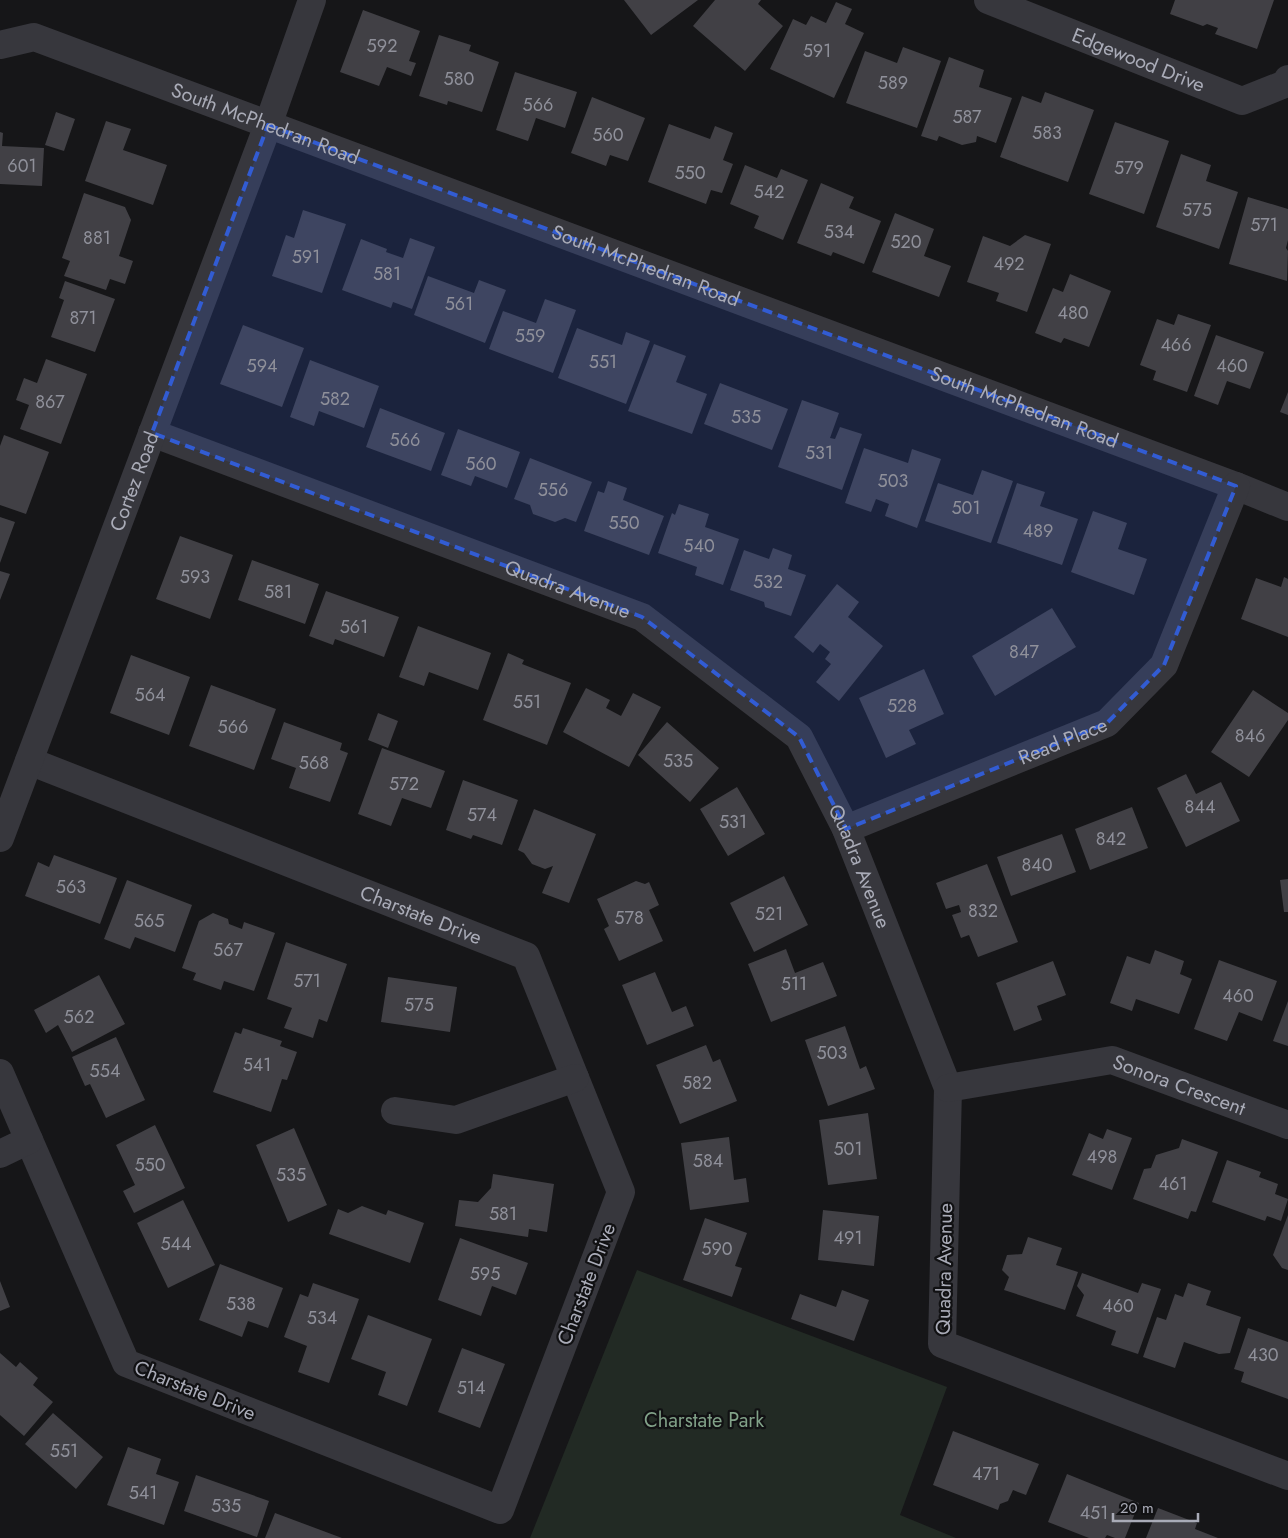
<svg xmlns="http://www.w3.org/2000/svg" width="1288" height="1538" font-family="Jost,sans-serif">
<style>
.green{fill:#222a24}
.building{fill:#414045}
.lines{fill:none;stroke-linecap:round;stroke-linejoin:round}
.minor{stroke:#37373d;stroke-width:28}
.marked{fill:#325cd3;fill-opacity:0.2;stroke:#325cd3;stroke-width:4;stroke-dasharray:10 6;stroke-linejoin:round}
.labels{text-anchor:middle;stroke-width:4.5;stroke-linejoin:round;paint-order:stroke}
.number-label{font-size:18px;fill:#8f909a}
.street-label{font-size:20px;fill:#a9abb7;stroke:#111113}
.park-label{font-size:20px;fill:#81a188;stroke:#111113}
</style>
<rect width="100%" height="100%" fill="#161618"/>
<!-- green -->
<path class="green" d="M637 1270 947 1387 900 1515 956 1538H530Z"/>
<!-- building -->
<path class="building" d="M624 0H698L651 35Z
M715 0H761L758 4 783 26 745 71 693 26Z
M1175 0H1274L1257 49 1215 34 1218 28 1207 24 1203 26 1170 14Z
M836 2 852 9 845 24 864 33 834 98 770 69 793 19 806 25 811 16 826 23Z
M363 10 420 31 409 61 416 63 411 76 387 67 379 86 340 72Z
M439 35 471 45 469 51 499 62 482 112 448 101 447 105 419 96Z
M903 47 941 61 917 128 846 103 865 51 897 63Z
M949 57 984 70 979 87 1012 98 996 143 977 136 976 142 962 145 939 136 937 141 921 136Z
M515 72 577 92 565 128 536 118 528 141 496 130Z
M1045 92 1094 110 1068 182 1000 157 1022 96 1041 103Z
M592 97 645 118 628 161 610 155 606 166 571 153Z
M56 112 75 119 64 151 45 145Z
M106 121 131 129 123 150 167 165 153 205 85 181Z
M1115 122 1169 141 1144 214 1089 194Z
M669 124 710 139 715 126 733 133 723 160 733 164 722 193 711 190 706 204 648 182Z
M0 132 3 133 2 146 44 148 42 186 0 184Z
M1181 154 1211 165 1206 181 1238 192 1219 249 1156 227Z
M745 165 777 178 781 169 808 180 783 240 754 228 759 216 730 204Z
M821 183 854 197 849 208 881 221 864 264 833 252 831 256 797 243Z
M84 193 125 207 131 220 119 256 133 261 125 284 110 279 106 290 64 276 70 261 62 258Z
M1248 197 1288 209V240L1286 248 1288 251 1287 281 1229 264Z
M303 210 346 224 322 293 272 276 286 235 294 238Z
M895 213 934 229 924 256 951 266 939 297 872 272Z
M1025 235 1051 244 1027 312 996 301 999 293 967 282 983 236 1010 246Z
M410 238 435 247 412 309 393 302 391 308 342 290 361 239 387 249 386 252 403 258Z
M1070 274 1111 291 1089 347 1064 338 1061 343 1035 333 1053 288 1063 292Z
M428 276 474 293 479 280 506 290 485 343 414 315Z
M65 281 115 299 95 352 51 337 64 300 59 298Z
M545 299 576 310 553 373 489 349 503 311 536 323Z
M1178 314 1211 325 1187 392 1153 380 1156 371 1140 365 1157 319 1174 325Z
M243 325 304 348 282 407 220 384Z
M577 328 622 345 626 332 650 341 626 404 558 378Z
M1216 335 1264 352 1250 389 1227 381 1218 405 1194 396Z
M654 344 686 356 676 382 707 394 692 434 628 411Z
M46 359 87 374 61 444 20 429 29 405 16 400 24 378 37 383Z
M310 360 379 386 364 428 319 411 314 426 290 417Z
M720 383 788 409 772 450 704 424Z
M1288 392V415L1280 412Z
M802 400 839 413 830 438 835 439 840 427 862 434 842 490 778 467Z
M380 408 445 433 431 471 366 447Z
M458 429 520 452 507 488 475 476 471 486 441 475Z
M4 435 49 452 26 514 0 505V446Z
M864 448 908 463 912 449 941 459 917 528 885 516 889 504 876 499 871 512 845 503Z
M530 458 592 482 576 522 565 518 555 522 533 514 530 505 514 499Z
M982 470 1013 481 991 543 925 521 938 483 973 495Z
M608 481 627 488 623 500 664 516 649 555 584 531 598 491 604 493Z
M1017 483 1045 492 1040 506 1078 519 1062 565 997 543Z
M679 504 709 514 705 527 739 539 723 585 695 575 697 567 658 553 672 513 675 515Z
M1093 511 1127 523 1118 549 1147 559 1134 595 1071 572Z
M0 517 15 522 0 563Z
M180 536 233 555 210 619 156 599Z
M773 548 792 555 788 569 806 575 791 616 765 607 764 602 730 590 744 550 769 559Z
M252 560 319 584 305 624 238 600Z
M0 571 10 574 0 600Z
M1284 577 1288 579V637L1241 619 1256 578 1281 587Z
M837 584 859 602 848 617 883 646 839 701 816 682 831 664 825 659 830 652 820 644 813 653 794 637Z
M326 591 399 617 384 657 335 639 333 645 309 636Z
M1052 608 1076 647 995 696 972 656Z
M418 626 491 653 478 690 429 672 424 686 399 677Z
M508 653 524 660 522 664 571 683 547 745 483 720Z
M131 655 190 677 169 735 110 713Z
M924 669 944 714 909 730 916 744 886 758 859 698Z
M211 685 276 709 254 770 189 746Z
M586 688 610 700 606 708 621 716 633 693 661 707 629 767 563 732Z
M1253 690 1288 713V720L1249 777 1211 752Z
M378 713 398 721 388 748 368 740Z
M284 722 342 743 340 750 348 753 330 802 289 788 296 768 271 759Z
M667 722 719 768 690 802 638 755Z
M382 748 445 771 431 808 402 798 391 826 358 814Z
M1186 774 1196 794 1221 782 1240 821 1186 847 1157 788Z
M463 780 518 800 502 845 473 835 471 839 446 830Z
M737 787 765 834 728 856 700 809Z
M1132 807 1148 848 1090 870 1075 829Z
M534 809 596 834 569 903 542 893 553 866 545 869 532 864 524 853 518 850Z
M1062 834 1076 872 1011 896 997 857Z
M54 855 117 878 100 924 25 896 38 862 49 867Z
M987 864 1018 942 978 957 969 935 961 938 952 915 961 912 959 905 946 909 936 883Z
M784 876 808 925 754 952 730 903Z
M1288 879V912H1284L1280 880Z
M127 880 192 905 175 952 135 937 130 949 104 939Z
M636 881 645 884 649 882 659 905 649 910 663 941 619 961 604 929 609 926 597 899Z
M213 913 228 919 229 924 242 929 244 922 275 933 254 991 224 981 221 990 193 980 196 973 182 968 199 921Z
M286 942 347 964 327 1022 319 1019 313 1038 284 1028 292 1008 267 999Z
M786 949 795 973 823 962 837 996 771 1022 748 964Z
M1155 950 1184 961 1180 974 1192 979 1179 1014 1136 999 1132 1011 1110 1003 1127 956 1150 964Z
M1219 960 1277 981 1262 1021 1239 1012 1227 1041 1194 1029Z
M1053 961 1066 995 1037 1006 1042 1020 1014 1031 996 983Z
M655 972 672 1012 686 1006 694 1026 647 1045 622 985Z
M99 975 125 1024 72 1052 58 1025 46 1033 34 1010Z
M388 977 457 987 450 1032 381 1022Z
M1288 1001V1046L1273 1041Z
M845 1026 860 1069 866 1066 875 1089 828 1106 805 1040Z
M243 1028 282 1041 280 1046 297 1052 287 1080 282 1079 271 1112 213 1092 235 1032 241 1034Z
M116 1037 145 1100 106 1118 90 1084 85 1086 72 1057Z
M706 1045 713 1062 720 1059 737 1101 680 1124 656 1065Z
M868 1113 877 1179 828 1185 819 1120Z
M155 1125 185 1188 134 1213 123 1191 135 1185 116 1145Z
M294 1128 327 1205 288 1222 256 1145Z
M1107 1129 1132 1138 1112 1190 1072 1175 1089 1133 1103 1139Z
M729 1137 734 1180 746 1178 749 1202 690 1210 681 1143Z
M1182 1139 1218 1152 1196 1212 1191 1211 1188 1219 1133 1199 1144 1169 1151 1168 1156 1155 1179 1148Z
M1227 1160 1261 1172 1259 1177 1278 1184 1275 1194 1288 1199 1281 1221 1267 1216 1265 1221 1212 1202Z
M493 1174 554 1184 547 1232 529 1229 528 1237 455 1226 459 1200 478 1202 491 1188Z
M183 1200 215 1265 168 1288 137 1223Z
M362 1206 386 1215 388 1210 424 1223 410 1263 329 1234 338 1209 348 1213Z
M823 1210 879 1216 874 1266 818 1260Z
M1288 1215V1270L1282 1268 1273 1255Z
M705 1218 747 1233 735 1266 742 1268 732 1297 683 1280Z
M1028 1237 1062 1248 1056 1265 1078 1272 1065 1310 1004 1290 1009 1277 1002 1270 1007 1255 1022 1254Z
M460 1238 528 1263 516 1295 492 1286 481 1316 438 1300Z
M220 1264 283 1288 268 1328 248 1321 242 1337 199 1320Z
M1082 1273 1138 1293 1142 1283 1161 1289 1138 1354 1111 1345 1116 1331 1076 1316 1084 1295 1077 1286Z
M0 1281 10 1307 0 1311Z
M313 1283 359 1299 329 1383 298 1372 307 1346 284 1337 300 1294 308 1297Z
M1188 1283 1211 1291 1206 1305 1241 1317 1230 1353 1219 1354 1184 1342 1175 1368 1143 1357 1157 1317 1166 1320 1175 1294 1183 1297Z
M842 1290 869 1300 854 1341 791 1319 800 1294 836 1307Z
M368 1315 432 1339 407 1406 378 1395 386 1372 351 1359Z
M1248 1328 1288 1342V1399L1241 1382 1244 1372 1234 1369Z
M462 1348 505 1364 480 1428 438 1412Z
M0 1353 16 1367 20 1362 38 1378 33 1385 53 1402 24 1436 0 1415Z
M53 1413 103 1457 76 1489 25 1444Z
M953 1431 1039 1464 1026 1495 1013 1490 1008 1501 1000 1504 998 1510 933 1485Z
M128 1447 161 1459 156 1474 179 1482 164 1525 107 1505Z
M1067 1474 1139 1503 1125 1538H1115L1107 1535 1105 1538H1089L1048 1522Z
M196 1475 269 1501 257 1537 184 1511Z
M1158 1508 1197 1523 1195 1529 1218 1538H1146Z
M275 1513 342 1538H265Z"/>
<g class="lines">
<!-- minor -->
<g class="minor">
<path id="s1" d="M988 0 1242 101 1285 84 1288 79"/>
<path id="s2" d="M0 45 34 37 1236 486 1288 507"/>
<path id="s3" d="M152 433 642 617 799 737 846 829 948 1088 942 1344 1288 1476"/>
<path id="s4" d="M29 761 526 956 621 1192 500 1510 126 1363 29 1140"/>
<path id="s5" d="M846 829 1107 723 1164 665 1236 486"/>
<path id="s6" d="M0 838 268 125 312 0"/>
<path d="M0 1073 29 1140 0 1154"/>
<path id="s7" d="M948 1088 1112 1060 1288 1125"/>
<path d="M395 1111 456 1120 575 1078"/>
</g>
</g>
<!-- marked area -->
<path class="marked" d="M268 125 1236 486 1164 665 1107 723 846 829 799 737 642 617 152 433Z"/>
<g class="labels">
<!-- number labels -->
<g class="number-label">
<text x="382" y="52">592</text>
<text x="817" y="57">591</text>
<text x="459" y="85">580</text>
<text x="893" y="89">589</text>
<text x="538" y="111">566</text>
<text x="967" y="123">587</text>
<text x="1047" y="139">583</text>
<text x="608" y="141">560</text>
<text x="22" y="172">601</text>
<text x="1129" y="174">579</text>
<text x="690" y="179">550</text>
<text x="769" y="198">542</text>
<text x="1197" y="216">575</text>
<text x="1264" y="231">571</text>
<text x="839" y="238">534</text>
<text x="97" y="244">881</text>
<text x="906" y="248">520</text>
<text x="306" y="263">591</text>
<text x="1009" y="270">492</text>
<text x="387" y="280">581</text>
<text x="459" y="310">561</text>
<text x="1073" y="319">480</text>
<text x="83" y="324">871</text>
<text x="530" y="342">559</text>
<text x="1176" y="351">466</text>
<text x="603" y="368">551</text>
<text x="262" y="372">594</text>
<text x="1232" y="372">460</text>
<text x="335" y="405">582</text>
<text x="50" y="408">867</text>
<text x="746" y="423">535</text>
<text x="405" y="446">566</text>
<text x="819" y="459">531</text>
<text x="481" y="470">560</text>
<text x="893" y="487">503</text>
<text x="553" y="496">556</text>
<text x="966" y="514">501</text>
<text x="624" y="529">550</text>
<text x="1038" y="537">489</text>
<text x="699" y="552">540</text>
<text x="195" y="583">593</text>
<text x="768" y="588">532</text>
<text x="278" y="598">581</text>
<text x="354" y="633">561</text>
<text x="1024" y="658">847</text>
<text x="150" y="701">564</text>
<text x="527" y="708">551</text>
<text x="902" y="712">528</text>
<text x="233" y="733">566</text>
<text x="1250" y="742">846</text>
<text x="678" y="767">535</text>
<text x="314" y="769">568</text>
<text x="404" y="790">572</text>
<text x="1200" y="813">844</text>
<text x="482" y="821">574</text>
<text x="733" y="828">531</text>
<text x="1111" y="845">842</text>
<text x="1037" y="871">840</text>
<text x="71" y="893">563</text>
<text x="983" y="917">832</text>
<text x="769" y="920">521</text>
<text x="629" y="924">578</text>
<text x="149" y="927">565</text>
<text x="228" y="956">567</text>
<text x="307" y="987">571</text>
<text x="794" y="990">511</text>
<text x="1238" y="1002">460</text>
<text x="419" y="1011">575</text>
<text x="79" y="1023">562</text>
<text x="832" y="1059">503</text>
<text x="257" y="1071">541</text>
<text x="105" y="1077">554</text>
<text x="697" y="1089">582</text>
<text x="848" y="1155">501</text>
<text x="1102" y="1163">498</text>
<text x="708" y="1167">584</text>
<text x="150" y="1171">550</text>
<text x="291" y="1181">535</text>
<text x="1173" y="1190">461</text>
<text x="503" y="1220">581</text>
<text x="848" y="1244">491</text>
<text x="176" y="1250">544</text>
<text x="717" y="1255">590</text>
<text x="485" y="1280">595</text>
<text x="241" y="1310">538</text>
<text x="1118" y="1312">460</text>
<text x="322" y="1324">534</text>
<text x="1263" y="1361">430</text>
<text x="471" y="1394">514</text>
<text x="64" y="1457">551</text>
<text x="986" y="1480">471</text>
<text x="143" y="1499">541</text>
<text x="226" y="1512">535</text>
<text x="1094" y="1519">451</text>
</g>
<!-- street labels -->
<g class="street-label">
<text dy="7" stroke="none"><textPath href="#s1" startOffset="162">Edgewood Drive</textPath></text>
<text dy="7" stroke="none"><textPath href="#s2" startOffset="282">South McPhedran Road</textPath></text>
<text dy="7" stroke="none"><textPath href="#s2" startOffset="688">South McPhedran Road</textPath></text>
<text dy="7" stroke="none"><textPath href="#s2" startOffset="1092">South McPhedran Road</textPath></text>
<text dy="7" stroke="none"><textPath href="#s6" startOffset="381">Cortez Road</textPath></text>
<text dy="7" stroke="none"><textPath href="#s3" startOffset="444">Quadra Avenue</textPath></text>
<text dy="7" stroke="none"><textPath href="#s5" startOffset="234">Read Place</textPath></text>
<text dy="7" stroke="none"><textPath href="#s3" startOffset="864">Quadra Avenue</textPath></text>
<text dy="7" stroke="none"><textPath href="#s4" startOffset="421">Charstate Drive</textPath></text>
<text dy="7" stroke="none"><textPath href="#s7" startOffset="238">Sonora Crescent</textPath></text>
<text transform="translate(944 1269) rotate(-89)" y="7">Quadra Avenue</text>
<text transform="translate(586 1284) rotate(-69)" y="7">Charstate Drive</text>
<text transform="translate(195 1390) rotate(22)" y="7">Charstate Drive</text>
</g>
<!-- park labels -->
<g class="park-label">
<text x="704" y="1427">Charstate Park</text>
</g>
</g>
<!-- scale -->
<path d="M1113 1513v8h85v-8" fill="none" stroke="#a9abb7" stroke-width="2.5"/>
<text x="1120" y="1513" font-size="15" fill="#a9abb7" stroke="#111113" stroke-width="4" paint-order="stroke">20 m</text>
</svg>
